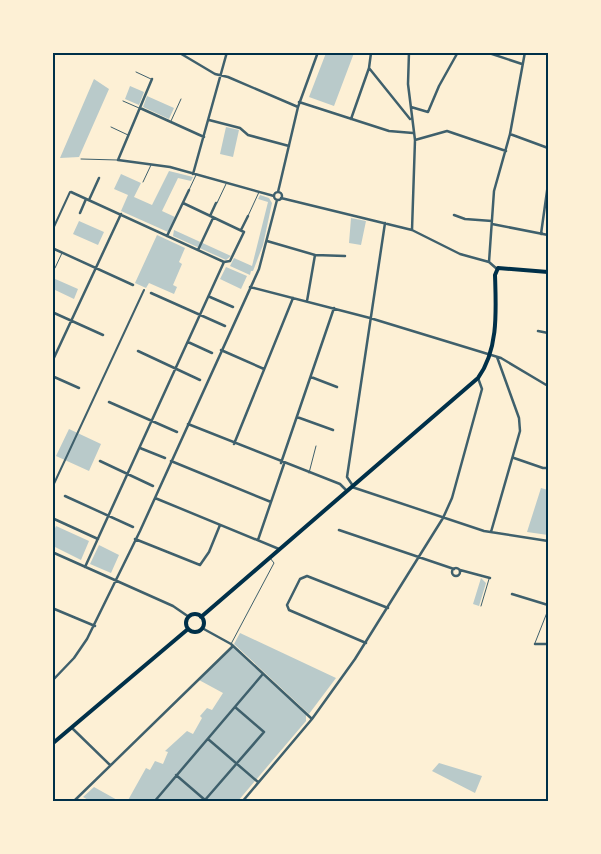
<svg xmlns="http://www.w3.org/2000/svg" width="601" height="854" font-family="Lato,sans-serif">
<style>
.green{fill:#b9caca}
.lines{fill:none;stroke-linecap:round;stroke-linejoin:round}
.service{stroke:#3f606c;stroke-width:1}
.pedestrian{stroke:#3f606c;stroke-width:2}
.minor{stroke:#3f606c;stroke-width:2.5}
.secondary{stroke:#003049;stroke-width:4}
.neatline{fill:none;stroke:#003049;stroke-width:2}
</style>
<rect width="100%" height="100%" fill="#fdf0d5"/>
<!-- green -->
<path class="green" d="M326 53H354L334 106 309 97Z
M94 79 109 89 79 157 60 158Z
M130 86 144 92 139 105 125 99Z
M147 96 174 108 169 119 143 107Z
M226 127 239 130 233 157 220 154Z
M169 171 193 177 191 181 178 178 162 211 175 217 168 232 121 211 128 195 114 189 121 174 141 183 134 197 152 205Z
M260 195 269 198 272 203 263 245 253 271H251L250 275 230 266 234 258 252 266 268 202 258 199Z
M351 218 366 221 361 245 349 243Z
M79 221 104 232 98 245 73 234Z
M174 230 231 256 226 260 173 236Z
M157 235 185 248 179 262 182 264 173 285 177 287 174 294 149 283 146 288 135 283Z
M226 267 247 276 241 289 220 279Z
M53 278 78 289 74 299 53 289Z
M69 429 101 444 89 471 56 456Z
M541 488 548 490V535L527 532Z
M56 526 89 541 81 560 53 546V533Z
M99 545 119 555 111 573 90 564Z
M481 578 486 583 479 606 473 604Z
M240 633 336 678 309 714 234 644Z
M233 646 306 714V721L238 801 127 802 146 768 150 770 155 761 163 764 168 752 165 751 187 731 193 734 202 718 200 716 207 708 212 710 223 693 199 680Z
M439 763 482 776 475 793 432 771Z
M94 787 119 801H90L83 797Z"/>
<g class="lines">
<!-- service -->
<path class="service" d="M136 72 151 79
M123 101 139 108
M171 121 181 99
M111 127 128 135
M81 159 117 160
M143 182 151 165
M189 190 196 175
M217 203 226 184
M248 216 259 192
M55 268 62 253
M309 473 316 446
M481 606 489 579
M535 643 548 610
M231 644 274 563 270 558"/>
<!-- pedestrian -->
<path class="pedestrian" d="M52 231 70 192
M52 488 144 290"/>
<!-- minor -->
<path class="minor" d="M178 52 215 74 228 77 298 107
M409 52 408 84 415 140 412 230
M486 52 522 64
M543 52 548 53
M369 68 410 119
M152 79 118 160 170 167 274 196
M299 102 389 131 413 133
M411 107 428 112 439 86 458 52
M140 108 204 137
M351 119 369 68 371 53
M209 120 240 128 248 135 289 146
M510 134 548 148
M415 140 447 131 506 151
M193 174 227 52
M71 192 224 262
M278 192 298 107 318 52
M274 196a4 4 0 1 1 8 0a4 4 0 1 1-8 0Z
M281 198 412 230 460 254 489 262 497 269
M89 200 99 178
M183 203 244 232 230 261 224 262
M80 213 86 199
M454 215 465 219 492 221
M210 216 216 203
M492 224 548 235
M241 230 248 216
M541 234 548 184
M167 236 189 190
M267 241 315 255 307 301
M52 248 133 285
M198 250 213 218
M315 255 345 256
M489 262 494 191 510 134 525 52
M250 287 370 318 501 358 548 386
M151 293 225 326
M210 297 233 307
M52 312 103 335
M538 331 548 333
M188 342 212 353
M221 350 264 369
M138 351 200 380
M52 362 121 214
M52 376 79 388
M311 377 337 387
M109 402 177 432
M297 417 333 430
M188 424 340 484 347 491
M52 439H53
M234 444 293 298
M140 448 165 458
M514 458 543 468H547L548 465
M100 461 153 486
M171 461 271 502
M281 463 334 308
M353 486 347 477 385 223
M352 487 484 531 548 541
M65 496 133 527
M155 498 279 549
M52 518 98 539
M339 530 454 569
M491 532 520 431 519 418 497 357
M135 539 200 565 209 552 220 525
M258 540 284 464
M52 552 173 606 189 617
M85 567 224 262
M452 572a4 4 0 1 1 8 0a4 4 0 1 1-8 0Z
M460 570 490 578
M512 594 548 605
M52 608 95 626
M202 628 231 644 312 719
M366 643 289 610 287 605 300 579 307 576 388 608
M535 644H548
M52 681 74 658 87 639 140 531 259 269 277 200
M72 728 110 765
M208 739 258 782
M176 775 205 800 264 732 235 707
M73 802 233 646
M154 802 262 675
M242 802 312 719 355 659 443 518 452 498 482 389 478 378"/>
<!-- secondary -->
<path class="secondary" d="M186 623a9 9 0 1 1 18 0a9 9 0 1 1-18 0Z
M201 617 478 378C499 349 496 309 495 275L498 268 548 272
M52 744 188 629"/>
</g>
<!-- border -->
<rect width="601" height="854" fill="none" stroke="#fdf0d5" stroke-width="108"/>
<rect x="54" y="54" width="493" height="746" class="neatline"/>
</svg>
